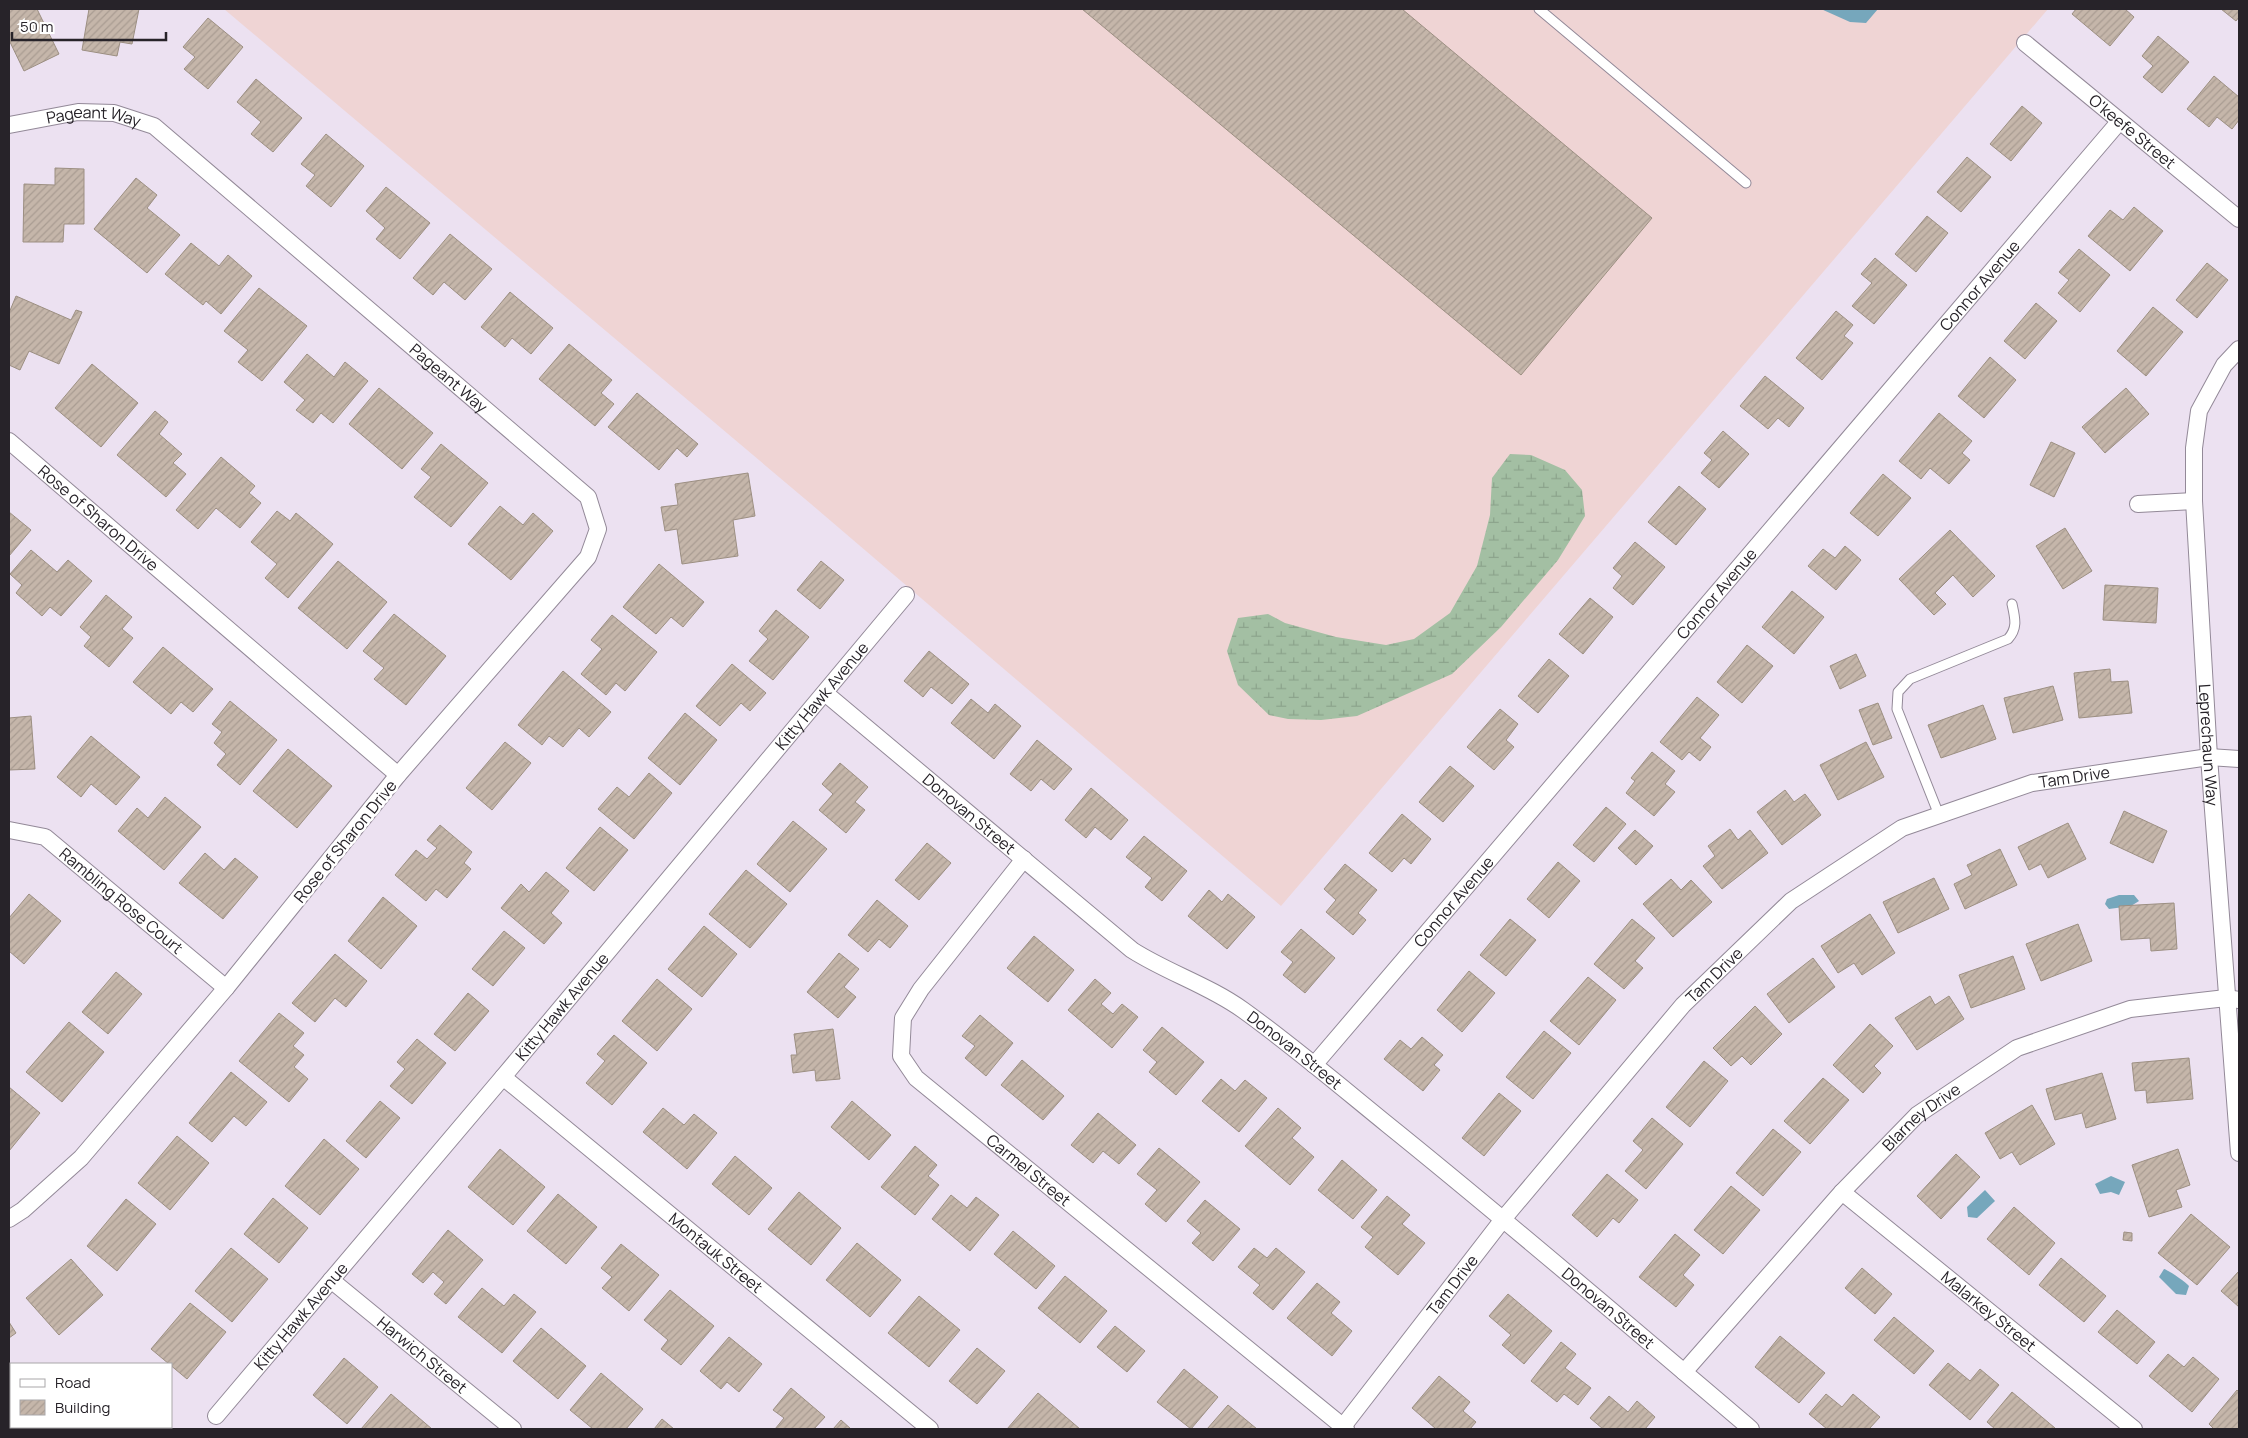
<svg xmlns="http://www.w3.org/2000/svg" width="2248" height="1438" font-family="Manrope,sans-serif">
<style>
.industrial{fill:#efd4d4}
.wetland{fill:url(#wetland-marsh)}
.water{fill:#76a7bc}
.building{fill:url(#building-hatch);stroke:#9c8f82}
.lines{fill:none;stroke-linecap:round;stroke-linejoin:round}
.service-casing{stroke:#938998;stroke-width:11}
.minor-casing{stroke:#938998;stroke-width:18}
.service{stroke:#fff;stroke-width:9}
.minor{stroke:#fff;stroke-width:16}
.labels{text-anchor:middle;stroke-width:5;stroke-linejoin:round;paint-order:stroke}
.street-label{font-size:16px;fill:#272329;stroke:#fff}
</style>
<defs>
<pattern id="wetland-marsh" width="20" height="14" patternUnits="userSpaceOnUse" patternTransform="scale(1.25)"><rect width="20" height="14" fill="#a3bfa3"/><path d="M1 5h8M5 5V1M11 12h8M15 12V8" fill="none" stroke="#8ca48c"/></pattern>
<pattern id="building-hatch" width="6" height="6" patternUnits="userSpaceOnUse" patternTransform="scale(1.25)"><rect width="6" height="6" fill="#c5b6aa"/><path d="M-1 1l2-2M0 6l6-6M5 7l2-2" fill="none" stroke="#a99c92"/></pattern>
</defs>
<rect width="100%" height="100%" fill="#ece1f1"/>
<!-- industrial -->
<path class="industrial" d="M224 9H2048L1281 906 811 504Z"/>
<!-- wetland -->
<path class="wetland" d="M1510 454 1531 455 1565 470 1582 490 1585 516 1558 560 1501 627 1452 674 1357 716 1321 720 1288 719 1269 715 1238 685 1227 651 1238 618 1268 614 1285 623 1336 637 1386 645 1414 639 1450 613 1477 566 1490 515 1492 478Z"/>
<!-- water -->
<path class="water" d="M1821 9H1878L1866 23 1850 22Z
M2119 895H2134L2139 901 2131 906 2109 909 2105 904 2107 899Z
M2111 1176 2125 1182 2119 1195 2111 1192 2100 1194 2095 1184Z
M1985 1190 1995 1201 1977 1218 1968 1217 1967 1207Z
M2164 1269C2168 1270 2186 1282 2189 1286L2186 1295 2176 1294 2159 1277Z"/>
<!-- building -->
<path class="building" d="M9 9H37L59 54 24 71 9 40Z
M89 9H139L132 44 120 42 117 56 82 50Z
M1082 9H1402L1652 218 1521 375Z
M2076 9H2125L2134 17 2110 46 2072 14Z
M2221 9H2239V17L2236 21Z
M208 18 243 47 208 89 184 69 195 57 183 47Z
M2158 36 2189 62 2162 93 2143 77 2153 66 2142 56Z
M2214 76 2239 97V120L2232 129 2217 117 2209 127 2187 109Z
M256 79 302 118 273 152 251 134 261 122 237 102Z
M2022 106 2042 123 2011 161 1990 144Z
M326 134 364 166 331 207 306 186 315 175 301 164Z
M1967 157 1991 177 1961 212 1937 192Z
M55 168 84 169V224H64L63 242H23L24 184 55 185Z
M136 178 157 195 147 208 180 235 147 273 94 229Z
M386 187 430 223 400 259 376 239 385 228 366 211Z
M2134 207 2163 231 2130 271 2088 236 2110 210 2123 220Z
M1927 216 1948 233 1916 272 1895 254Z
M450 234 492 269 465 300 444 282 433 295 413 278Z
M191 243 219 266 228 255 252 276 221 314 206 301 203 305 165 274Z
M2079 249 2110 275 2080 312 2058 293 2069 280 2059 272Z
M1875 258 1907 285 1874 324 1852 306 1872 283 1861 274Z
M2207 263 2228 280 2197 318 2176 300Z
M259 288 307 326 262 381 238 362 248 350 224 331Z
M510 292 553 328 531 354 512 338 505 347 481 327Z
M16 296 71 320 76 310 82 312 59 364 29 351 20 370 9 365V313Z
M2036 303 2057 321 2025 359 2004 341Z
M2153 307 2183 332 2146 376 2117 351Z
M1836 311 1853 325 1844 336 1853 343 1822 380 1796 358Z
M569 344 612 380 601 393 614 404 595 426 539 379Z
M307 354 334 377 345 362 368 381 333 423 321 413 313 423 296 410 305 400 284 382Z
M1990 357 2016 380 1984 418 1958 396Z
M92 364 138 403 101 447 55 408Z
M1765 376 1804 408 1789 427 1778 418 1768 429 1740 406Z
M379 388 433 433 402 469 349 424Z
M2126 388 2149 414 2105 453 2082 427Z
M637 393 698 444 687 457 677 448 659 470 608 427Z
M155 411 168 422 159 434 182 454 173 463 186 474 166 497 117 455Z
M1939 413 1972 441 1962 453 1970 460 1949 484 1930 468 1921 479 1899 461Z
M1723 431 1749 454 1719 488 1701 473 1712 460 1704 453Z
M2051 442 2075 453 2054 497 2030 485Z
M441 444 488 483 451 527 414 497 431 477 421 469Z
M221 457 255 486 249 493 261 503 240 528 216 508 198 529 176 510Z
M748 473 755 516 733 520 738 556 682 564 677 529 665 531 661 507 678 505 675 484Z
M1883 474 1911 498 1878 536 1850 513Z
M1679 486 1706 509 1676 545 1648 522Z
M500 506 523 525 533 513 553 531 511 580 468 544Z
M277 511 290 521 296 513 333 544 288 598 265 578 277 564 251 542Z
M9 512 31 530 9 556Z
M2065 528 2092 571 2063 589 2036 546Z
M1950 530 1995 576 1973 597 1953 575 1935 593 1946 604 1934 615 1899 579Z
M1635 542 1665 567 1633 605 1613 588 1622 576 1613 568Z
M1845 546 1861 560 1836 590 1808 566 1823 549 1835 558Z
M31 550 57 572 68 560 92 581 61 616 50 607 42 616 16 593 22 585 10 574Z
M338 561 387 602 347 649 298 608Z
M821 561 844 580 820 609 797 590Z
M659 564 704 602 683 627 671 617 656 634 623 607Z
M2105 585 2158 588 2156 623 2103 620Z
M1792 591 1824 617 1794 654 1762 627Z
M106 595 132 617 122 629 133 638 109 667 84 646 91 637 80 627Z
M1590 598 1613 617 1583 654 1559 634Z
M776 610 809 637 773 680 749 661 768 639 759 631Z
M394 614 446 656 406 705 374 679 384 668 363 651Z
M612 615 657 652 625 691 616 683 606 695 581 674 602 649 591 640Z
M1747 645 1773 666 1742 703 1717 682Z
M163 647 213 689 193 712 181 702 171 714 133 682Z
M929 651 969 684 952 704 931 687 923 697 904 681Z
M1856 654 1866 676 1840 689 1830 666Z
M1549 659 1569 676 1538 713 1518 696Z
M732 664 766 693 750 711 741 703 720 726 696 706Z
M2110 669 2111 682 2128 681 2132 713 2079 718 2074 673Z
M563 671 611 712 589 737 579 728 563 747 549 736 542 745 518 725Z
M2053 686 2063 720 2013 733 2004 698Z
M1697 697 1719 715 1700 738 1711 747 1700 761 1689 752 1682 760 1660 742Z
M971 699 988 713 995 704 1021 726 994 759 951 723Z
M230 701 277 740 240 785 217 765 226 754 214 743 222 732 212 724Z
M1878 703 1892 738 1873 745 1859 710Z
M1983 705 1996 739 1941 758 1928 725Z
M1500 709 1518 724 1506 740 1514 747 1494 770 1467 747Z
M685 713 717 740 680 785 648 758Z
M31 716 35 769 9 770V718Z
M91 736 140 777 116 805 91 784 81 797 57 777Z
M1037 740 1072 769 1054 790 1041 779 1031 791 1010 774Z
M505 742 531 763 492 810 466 788Z
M1866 742 1884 777 1838 800 1820 765Z
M288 749 332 786 297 828 253 791Z
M1652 752 1675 771 1665 784 1675 792 1654 816 1626 793 1635 781 1631 778Z
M840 763 868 787 855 802 865 810 846 833 819 810 833 794 822 784Z
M1450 766 1474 786 1443 822 1419 802Z
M649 773 672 793 634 839 598 809 617 787 629 797Z
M1091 788 1128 820 1111 840 1095 827 1086 838 1065 820Z
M1785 790 1794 802 1805 794 1821 815 1782 845 1757 812Z
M165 797 201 827 164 870 118 831 137 808 148 818Z
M1606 807 1626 824 1594 862 1573 845Z
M2124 811 2167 831 2153 863 2110 843Z
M1402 814 1431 839 1411 864 1404 858 1392 872 1369 853Z
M793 821 827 849 790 892 757 864Z
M2068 823 2086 859 2048 878 2041 864 2029 870 2018 847Z
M440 825 472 852 464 863 471 869 447 898 436 889 426 901 395 875 416 850 427 859 437 848 427 840Z
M600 827 628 850 594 891 566 868Z
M1730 829 1738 840 1750 830 1768 853 1722 889 1703 866 1715 856 1708 846Z
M1635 830 1653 846 1636 865 1618 848Z
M1144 836 1187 871 1162 901 1145 887 1152 878 1126 857Z
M927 843 951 863 919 900 895 880Z
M2000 849 2017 885 1965 909 1954 884 1972 875 1967 865Z
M205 853 224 870 235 858 258 877 223 919 179 883Z
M1558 862 1580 881 1549 918 1527 899Z
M1345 864 1377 890 1358 913 1366 920 1353 935 1326 912 1336 900 1324 889Z
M746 870 787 904 750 948 709 914Z
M546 872 569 891 551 913 562 923 544 944 501 908 521 884 529 892Z
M1934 878 1949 909 1898 933 1883 902Z
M1671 879 1681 890 1691 880 1712 902 1673 937 1643 904Z
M1209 890 1222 902 1228 894 1255 917 1227 949 1188 916Z
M29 894 61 921 24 964 9 951V918Z
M383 897 417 926 381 969 348 941Z
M877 900 908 926 890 948 879 939 868 952 848 935Z
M2174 903 2177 949 2151 951 2150 938 2121 940 2119 906Z
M1870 914 1895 953 1862 975 1854 963 1838 973 1821 946Z
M1510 919 1536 940 1506 976 1480 955Z
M1632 919 1655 938 1635 961 1643 968 1624 989 1594 964Z
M2078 924 2092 961 2041 981 2026 944Z
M704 926 737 954 702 997 668 969Z
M1301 929 1335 958 1305 993 1283 975 1293 962 1281 952Z
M504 931 525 948 493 986 472 969Z
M1034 936 1074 970 1048 1002 1007 968Z
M839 953 859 969 844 987 856 997 838 1018 807 992Z
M335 954 367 981 346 1007 335 998 315 1022 292 1003Z
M2013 956 2025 989 1971 1008 1959 975Z
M1813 958 1835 987 1789 1023 1767 994Z
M1469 971 1495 993 1462 1032 1437 1010Z
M116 972 142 994 108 1034 82 1012Z
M1588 977 1616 1000 1579 1045 1550 1021Z
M657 979 692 1009 657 1051 622 1021Z
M1095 979 1111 993 1101 1004 1113 1014 1122 1004 1138 1017 1112 1048 1068 1010Z
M468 993 489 1011 455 1051 434 1034Z
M1930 996 1935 1005 1949 996 1964 1019 1917 1050 1895 1018Z
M1755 1006 1782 1034 1751 1065 1742 1056 1731 1066 1713 1048Z
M279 1013 304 1033 293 1046 304 1055 294 1067 308 1079 289 1102 239 1061Z
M980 1015 1013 1043 986 1076 965 1058 975 1046 962 1036Z
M69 1022 104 1052 62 1102 26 1072Z
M1870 1024 1893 1046 1874 1066 1881 1073 1863 1093 1833 1065Z
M1162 1027 1204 1062 1176 1095 1149 1072 1157 1062 1143 1050Z
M833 1029 840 1079 816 1081 815 1070 793 1073 791 1055H797L794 1034Z
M1544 1031 1571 1053 1533 1099 1506 1077Z
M614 1035 647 1063 612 1105 586 1083 605 1061 597 1054Z
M1422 1037 1443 1055 1434 1065 1440 1070 1423 1091 1384 1059 1400 1040 1411 1049Z
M417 1039 446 1063 412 1104 390 1086 405 1069 397 1062Z
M2189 1058 2193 1099 2147 1103 2146 1090 2135 1091 2132 1063Z
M1022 1060 1064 1096 1043 1120 1001 1085Z
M1704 1061 1728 1081 1690 1127 1666 1107Z
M231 1072 267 1102 246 1126 234 1116 212 1142 189 1123Z
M2102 1073 2116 1119 2086 1128 2082 1113 2055 1120 2046 1089Z
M1823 1078 1849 1100 1810 1144 1784 1121Z
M1221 1079 1235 1091 1245 1080 1267 1098 1239 1132 1202 1101Z
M9 1087 40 1113 9 1151Z
M1499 1093 1521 1111 1484 1156 1462 1138Z
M380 1101 400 1118 366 1158 346 1141Z
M852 1101 891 1135 869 1160 831 1127Z
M2032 1105 2055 1144 2020 1165 2012 1152 2000 1159 1985 1133Z
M663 1108 684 1125 694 1114 717 1133 687 1169 643 1132Z
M1278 1108 1301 1128 1292 1138 1314 1157 1290 1185 1245 1146Z
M1098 1113 1136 1145 1119 1164 1103 1151 1093 1163 1071 1145Z
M1652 1118 1683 1144 1646 1189 1625 1171 1643 1150 1633 1141Z
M1773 1129 1801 1152 1763 1196 1736 1173Z
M177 1136 209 1163 170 1210 138 1183Z
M324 1139 359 1169 320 1215 285 1186Z
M915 1146 937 1165 928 1176 939 1185 915 1215 881 1187Z
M1159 1148 1200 1182 1166 1222 1145 1204 1157 1190 1137 1174Z
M500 1149 545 1187 513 1225 468 1187Z
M2178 1149 2190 1185 2176 1190 2182 1207 2149 1217 2132 1165Z
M1956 1154 1980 1177 1941 1219 1917 1196Z
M735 1156 772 1188 749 1215 712 1184Z
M1342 1160 1377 1190 1353 1219 1318 1190Z
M1607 1174 1638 1200 1619 1223 1613 1218 1597 1237 1572 1215Z
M1731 1186 1760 1210 1723 1254 1694 1230Z
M799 1192 841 1228 811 1265 768 1229Z
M558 1194 597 1227 566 1264 527 1231Z
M951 1195 967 1208 976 1197 999 1215 970 1251 932 1219Z
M1387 1196 1410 1215 1402 1224 1425 1243 1398 1275 1365 1247 1373 1237 1361 1227Z
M273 1198 308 1228 279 1263 244 1234Z
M126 1199 156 1224 117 1271 87 1246Z
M1205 1200 1240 1229 1213 1261 1192 1243 1201 1233 1187 1221Z
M2014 1207 2055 1243 2029 1275 1987 1239Z
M2191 1214 2230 1247 2197 1285 2158 1253Z
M448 1230 483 1260 446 1304 434 1294 444 1282 433 1272 423 1283 412 1274Z
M1013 1231 1055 1266 1036 1289 994 1254Z
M2124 1232 2132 1233V1241L2123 1240Z
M1675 1234 1700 1255 1683 1275 1694 1285 1676 1307 1639 1277Z
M857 1243 901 1280 870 1317 826 1280Z
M621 1244 659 1275 629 1311 602 1288 612 1277 601 1268Z
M231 1248 268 1279 232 1322 195 1291Z
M1254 1248 1267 1258 1276 1248 1305 1272 1273 1310 1253 1293 1260 1285 1238 1267Z
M2061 1258 2106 1296 2084 1322 2039 1285Z
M71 1259 103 1295 59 1335 26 1298Z
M1862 1268 1892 1294 1875 1314 1845 1288Z
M2238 1272 2239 1273V1307L2221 1291Z
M1065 1276 1107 1311 1080 1343 1038 1308Z
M1317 1283 1340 1302 1331 1313 1352 1331 1332 1356 1287 1318Z
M482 1288 504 1306 514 1294 536 1312 502 1353 458 1317Z
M670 1290 714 1326 681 1365 661 1349 668 1340 644 1320Z
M1508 1294 1552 1331 1524 1364 1502 1345 1511 1335 1489 1316Z
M919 1296 960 1330 929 1367 888 1333Z
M190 1303 226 1332 187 1379 151 1349Z
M2117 1310 2155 1342 2137 1364 2098 1332Z
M1894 1317 1934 1351 1914 1374 1874 1340Z
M9 1322 16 1333 9 1338Z
M1115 1326 1145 1351 1127 1372 1097 1347Z
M541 1328 586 1366 558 1399 513 1361Z
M1780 1336 1825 1373 1799 1403 1755 1367Z
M729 1337 762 1364 739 1392 727 1382 721 1389 700 1371Z
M1561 1342 1576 1354 1565 1368 1591 1388 1578 1405 1564 1394 1557 1402 1531 1381Z
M977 1348 1005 1371 977 1404 949 1381Z
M2168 1354 2184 1367 2193 1357 2219 1379 2192 1412 2149 1376Z
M344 1358 378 1387 347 1424 313 1395Z
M1948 1363 1970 1381 1980 1369 1999 1385 1970 1420 1929 1385Z
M1184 1369 1218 1397 1191 1429 1157 1402Z
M601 1373 643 1409 626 1429H593L570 1410Z
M1439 1376 1470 1402 1463 1411 1476 1422 1470 1429H1436L1412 1408Z
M791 1388 825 1417 814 1429H775L784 1418 773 1410Z
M2237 1390 2239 1392V1429H2214L2209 1424Z
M2012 1392 2055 1428 2054 1429H1995L1987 1422Z
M1038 1393 1080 1429H1007Z
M391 1394 432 1429H361Z
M1826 1394 1842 1407 1853 1394 1880 1417 1869 1429H1827L1809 1414Z
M1609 1396 1628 1412 1637 1401 1655 1417 1645 1429H1603L1590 1418Z
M1228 1405 1257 1429H1207Z
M662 1419 674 1429H654Z
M841 1420 851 1429H833Z"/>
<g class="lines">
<!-- service casing -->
<g class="service-casing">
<path id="service" d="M1539 9 1746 183
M1939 815 1897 709 1898 692 1910 679 2008 639C2018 628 2015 618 2012 604"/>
</g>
<!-- minor casing -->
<g class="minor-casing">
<g id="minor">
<path id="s1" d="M2025 43 2239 219"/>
<path id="s2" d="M9 125 78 112 114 113 154 126 588 497 598 529 588 557 398 775 226 988 81 1158 23 1210 9 1219"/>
<path id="s3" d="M2239 349 2224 365 2199 411 2194 448V501L2209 757 2239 1153"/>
<path id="s4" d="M9 441 398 775"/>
<path d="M2138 504 2194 501"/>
<path id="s5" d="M825 693 1132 950C1168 973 1208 985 1243 1010 1293 1046 1340 1086 1388 1125 1511 1224 1631 1327 1751 1429"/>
<path id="s6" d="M9 830 45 837 226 988"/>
<path id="s7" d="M1024 859 921 989 903 1018 901 1056 916 1078 1346 1429"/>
<path id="s8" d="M1314 1065 2119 122"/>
<path id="s9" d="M503 1077 930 1429"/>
<path id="s10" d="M1842 1192 2134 1429"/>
<path id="s11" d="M331 1280 513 1429"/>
<path id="s12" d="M1684 1372 1842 1192 1917 1115 2017 1048 2130 1009 2226 998 2239 1000"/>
<path id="s13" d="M216 1416 503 1077 906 595"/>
<path id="s14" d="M1341 1429 1504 1218 1683 1005 1791 901 1902 828 2032 783 2209 757 2239 759"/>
</g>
</g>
<!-- service -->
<use href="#service" class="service"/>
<!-- minor -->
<use href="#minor" class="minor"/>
</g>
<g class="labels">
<!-- street labels -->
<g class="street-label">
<text dy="6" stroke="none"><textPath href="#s2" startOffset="86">Pageant Way</textPath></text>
<text dy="6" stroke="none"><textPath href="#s1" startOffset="139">O'keefe Street</textPath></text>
<text dy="6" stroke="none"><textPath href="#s8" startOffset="1025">Connor Avenue</textPath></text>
<text dy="6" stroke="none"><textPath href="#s2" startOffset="536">Pageant Way</textPath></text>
<text dy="6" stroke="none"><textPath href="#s4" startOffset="118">Rose of Sharon Drive</textPath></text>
<text dy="6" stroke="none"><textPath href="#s8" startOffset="620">Connor Avenue</textPath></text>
<text dy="6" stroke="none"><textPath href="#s13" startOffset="941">Kitty Hawk Avenue</textPath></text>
<text dy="6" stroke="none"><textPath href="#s3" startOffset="409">Leprechaun Way</textPath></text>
<text dy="6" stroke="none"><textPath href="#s14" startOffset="1008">Tam Drive</textPath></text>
<text dy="6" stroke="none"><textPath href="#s5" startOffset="188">Donovan Street</textPath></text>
<text transform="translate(345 841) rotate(-51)" y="6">Rose of Sharon Drive</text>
<text dy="6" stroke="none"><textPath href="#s6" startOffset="136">Rambling Rose Court</textPath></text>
<text dy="6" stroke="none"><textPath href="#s8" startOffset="215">Connor Avenue</textPath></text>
<text dy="6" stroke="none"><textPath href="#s14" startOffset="588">Tam Drive</textPath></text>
<text dy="6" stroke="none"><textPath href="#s13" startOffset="536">Kitty Hawk Avenue</textPath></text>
<text dy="6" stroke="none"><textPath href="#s5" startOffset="592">Donovan Street</textPath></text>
<text dy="6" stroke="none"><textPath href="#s12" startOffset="349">Blarney Drive</textPath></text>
<text dy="6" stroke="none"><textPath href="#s7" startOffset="410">Carmel Street</textPath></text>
<text dy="6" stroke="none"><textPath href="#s9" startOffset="276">Montauk Street</textPath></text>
<text dy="6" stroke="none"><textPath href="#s14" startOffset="182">Tam Drive</textPath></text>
<text dy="6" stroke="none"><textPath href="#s5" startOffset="998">Donovan Street</textPath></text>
<text dy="6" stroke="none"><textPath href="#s10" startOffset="189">Malarkey Street</textPath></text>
<text dy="6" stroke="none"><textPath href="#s13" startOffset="131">Kitty Hawk Avenue</textPath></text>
<text dy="6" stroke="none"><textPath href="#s11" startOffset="118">Harwich Street</textPath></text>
</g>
</g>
<!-- border -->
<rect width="2248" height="1438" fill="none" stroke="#272329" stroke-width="20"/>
<!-- legend -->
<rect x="10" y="1363" width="162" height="65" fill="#ffffff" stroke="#a9a7a9"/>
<rect x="20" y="1379" width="25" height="8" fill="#ffffff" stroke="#a9a7a9"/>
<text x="55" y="1388" font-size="15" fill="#272329">Road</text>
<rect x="20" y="1400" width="25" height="15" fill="url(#building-hatch)" stroke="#a9a7a9"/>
<text x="55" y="1413" font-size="15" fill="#272329">Building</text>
<!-- scale -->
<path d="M12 32v8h154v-8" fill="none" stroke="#272329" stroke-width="2.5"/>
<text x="20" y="32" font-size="15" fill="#272329" stroke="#ffffff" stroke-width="4" paint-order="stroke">50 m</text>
</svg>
